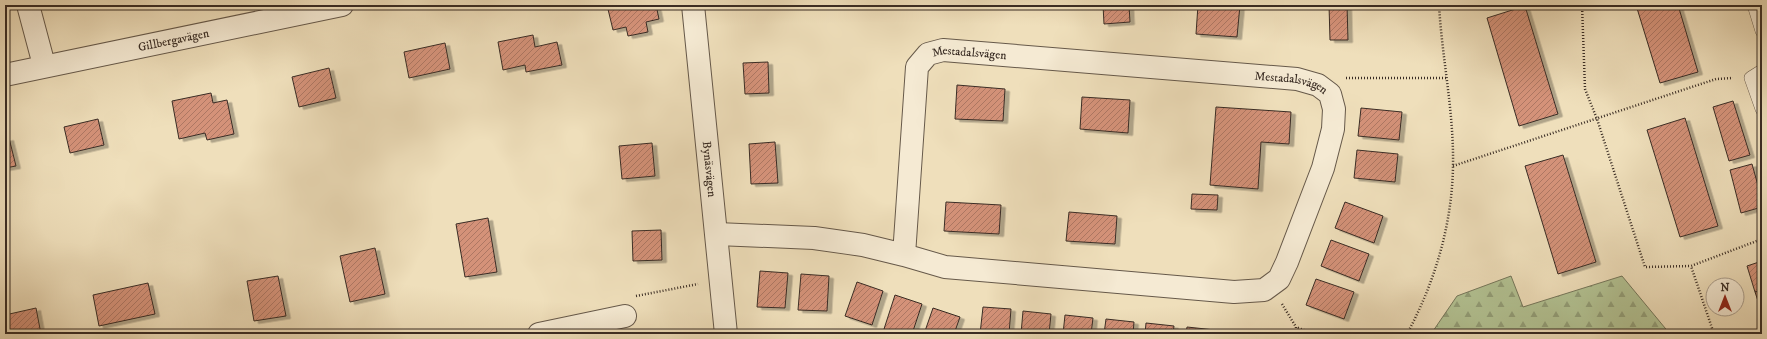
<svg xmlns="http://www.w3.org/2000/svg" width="1767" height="339" font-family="'IM FELL DW Pica',serif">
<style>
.forest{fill:url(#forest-firs);stroke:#76785c}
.building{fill:url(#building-hatch);stroke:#392c24;filter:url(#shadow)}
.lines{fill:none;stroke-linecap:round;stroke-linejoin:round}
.lane-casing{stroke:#66594a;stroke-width:14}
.street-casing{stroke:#66594a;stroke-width:24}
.path{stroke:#392c24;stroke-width:2.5;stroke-dasharray:1 2;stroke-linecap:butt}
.lane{stroke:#f5ead3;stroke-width:13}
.street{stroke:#f5ead3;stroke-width:22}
.labels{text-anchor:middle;stroke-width:4;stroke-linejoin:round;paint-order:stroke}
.street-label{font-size:12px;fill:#392c24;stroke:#f5ead3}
</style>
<defs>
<pattern id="forest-firs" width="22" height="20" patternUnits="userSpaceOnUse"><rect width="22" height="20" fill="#b3c394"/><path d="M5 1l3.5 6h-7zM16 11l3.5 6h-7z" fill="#939f79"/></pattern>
<pattern id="building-hatch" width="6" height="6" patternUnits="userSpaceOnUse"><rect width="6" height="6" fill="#d49279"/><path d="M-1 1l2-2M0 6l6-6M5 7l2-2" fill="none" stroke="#ad7763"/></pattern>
<filter id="shadow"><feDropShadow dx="4.5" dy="2.5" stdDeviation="0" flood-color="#0004"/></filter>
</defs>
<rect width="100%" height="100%" fill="#efdfbb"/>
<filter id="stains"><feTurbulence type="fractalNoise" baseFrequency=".005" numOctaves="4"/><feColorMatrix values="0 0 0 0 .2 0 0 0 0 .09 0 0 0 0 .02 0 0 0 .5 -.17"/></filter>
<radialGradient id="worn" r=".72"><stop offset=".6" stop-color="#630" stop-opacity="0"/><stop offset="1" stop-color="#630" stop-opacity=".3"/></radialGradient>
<!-- forest -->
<path class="forest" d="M1511 276 1523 307 1622 276 1670 334H1431L1457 296Z"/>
<!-- building -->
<path class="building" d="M607 5H656L659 19 646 22 648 32 628 36 626 27 613 30Z
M1103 5H1129L1130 22 1104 24Z
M1198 5H1240L1237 37 1196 34Z
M1329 5H1347L1348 40H1330Z
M1636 5H1678L1698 72 1660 83Z
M1525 6 1558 114 1519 126 1487 18Z
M533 35 535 47 557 42 562 65 526 72 525 65 503 70 498 42Z
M445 43 450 69 409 78 404 52Z
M768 62 769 93 745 94 743 63Z
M329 68 336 98 299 107 292 77Z
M957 85 1005 89 1003 121 955 119Z
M211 93 213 103 227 100 234 134 207 140 205 133 179 139 172 101Z
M1082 97 1130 100 1128 133 1080 129Z
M1733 101 1750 155 1729 161 1713 107Z
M1216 107 1291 112 1289 144 1261 142 1258 189 1210 185Z
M1361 108 1402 112 1399 140 1358 136Z
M1685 118 1718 226 1680 237 1647 130Z
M98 119 104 145 70 153 64 127Z
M9 138 16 166 5 168V139Z
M775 142 778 183 751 184 749 144Z
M652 143 655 176 622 179 619 146Z
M1357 150 1398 154 1395 182 1354 178Z
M1563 155 1596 262 1558 274 1525 166Z
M1752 164 1762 200V207L1741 213 1730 170Z
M1192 194 1218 195 1217 210 1191 209Z
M946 202 1001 205 999 234 944 231Z
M1345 202 1383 216 1374 243 1335 228Z
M1069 212 1117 216 1115 244 1066 241Z
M488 218 497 272 465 277 456 224Z
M661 230 662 260 633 261 632 231Z
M1331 240 1369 254 1359 281 1321 266Z
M375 248 385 294 350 302 340 256Z
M1762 261V290L1755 292 1747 266Z
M760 271 788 273 785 308 757 307Z
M801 274 829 276 827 311 798 310Z
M278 276 286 316 254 321 247 281Z
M1316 279 1354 292 1344 319 1306 305Z
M857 282 883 291 872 325 845 316Z
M148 283 155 314 99 326 93 295Z
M1762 290V313L1755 292Z
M895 295 922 304 912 334H898L884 329Z
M983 307 1011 309 1009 334H980Z
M36 308 41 334H5V315Z
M933 308 960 317 954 334H924Z
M1023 311 1051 314 1049 334H1021Z
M1065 315 1093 318 1091 334H1063Z
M1106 319 1134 322 1133 334H1104Z
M1146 323 1174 326 1173 334H1145Z
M1187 327 1215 330 1214 334H1186Z
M1229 330 1257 333V334H1229Z"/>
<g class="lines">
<!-- lane casing -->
<g class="lane-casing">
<path id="lane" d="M1754 5 1762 31
M1762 71 1751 78 1762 109"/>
</g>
<!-- street casing -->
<g class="street-casing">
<g id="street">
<path d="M28 5 44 65"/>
<path id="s1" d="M693 5 726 334"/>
<path id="s2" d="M5 75 342 5"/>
<path id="s3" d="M717 234 814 238 863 245 904 255 917 67 928 54 943 50 1297 79 1318 85 1330 94 1334 109 1333 129 1323 168 1287 262 1279 279 1264 290 1234 292 945 267 904 255"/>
<path d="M539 334 625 316"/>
</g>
</g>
<!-- path -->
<path class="path" d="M1582 5 1585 89 1597 119 1645 267 1691 266
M1346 78H1446
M1453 166 1716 79 1733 78
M636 296 698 284
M1282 304 1296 327
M1296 334V327L1314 334
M1407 334C1435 282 1452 225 1453 166 1454 112 1442 58 1439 5
M1714 334 1691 266 1762 239"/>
<!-- lane -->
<use href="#lane" class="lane"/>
<!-- street -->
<use href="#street" class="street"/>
</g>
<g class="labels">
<!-- street labels -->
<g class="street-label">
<text dy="4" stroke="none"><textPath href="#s2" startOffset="172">Gillbergavägen</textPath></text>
<text dy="4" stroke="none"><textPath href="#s3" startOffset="436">Mestadalsvägen</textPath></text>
<text dy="4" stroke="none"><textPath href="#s3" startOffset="760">Mestadalsvägen</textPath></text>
<text dy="4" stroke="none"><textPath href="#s1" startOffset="165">Bynäsvägen</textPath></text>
</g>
</g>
<!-- margin -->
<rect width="1767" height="339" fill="none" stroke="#efdfbb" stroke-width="20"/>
<rect x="6" y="6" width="1755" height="327" fill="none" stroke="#392c24" stroke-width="2"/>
<rect x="10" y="10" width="1747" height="319" fill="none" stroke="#392c24"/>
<!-- north arrow -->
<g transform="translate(1725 297)"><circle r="19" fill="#f5ead3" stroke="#aa9e8d"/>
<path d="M0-3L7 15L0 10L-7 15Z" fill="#8f2418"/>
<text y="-6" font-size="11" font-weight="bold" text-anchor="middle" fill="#392c24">N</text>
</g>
<rect width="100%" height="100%" filter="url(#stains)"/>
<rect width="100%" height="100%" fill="url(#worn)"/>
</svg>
